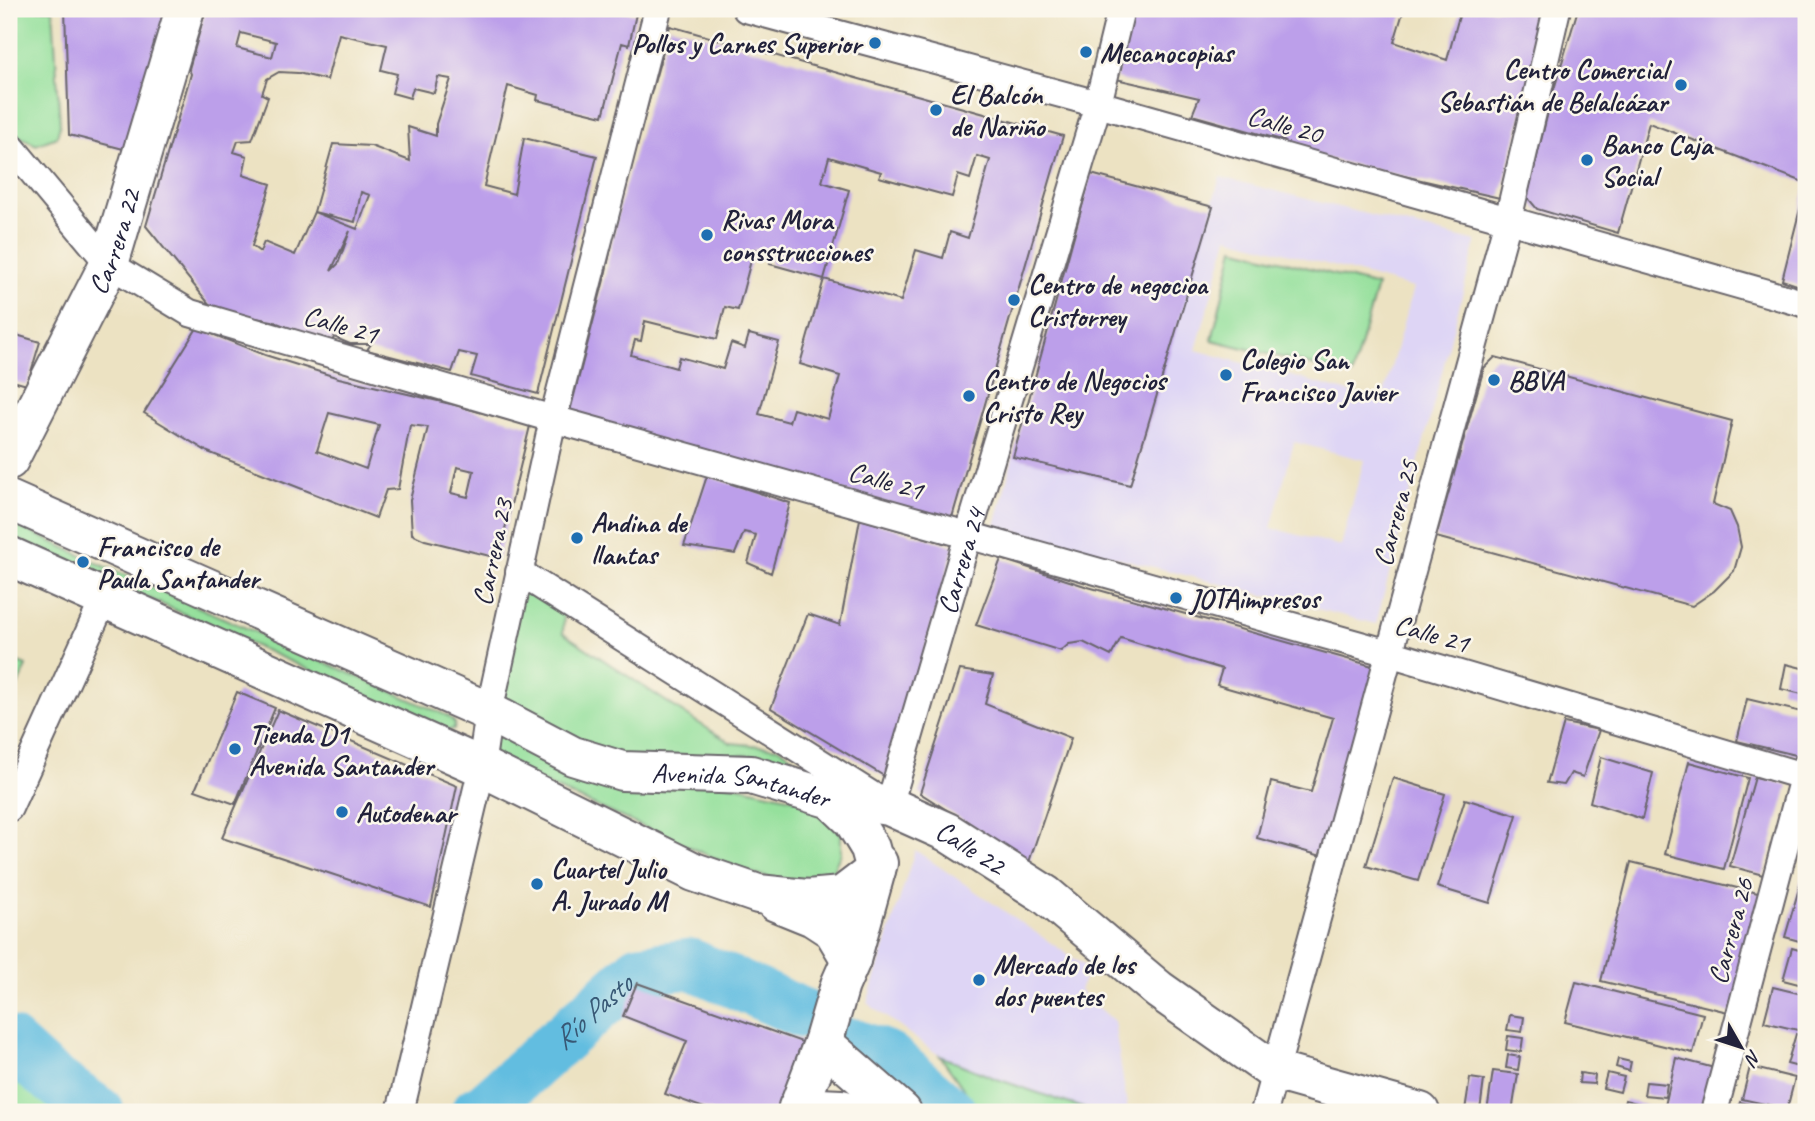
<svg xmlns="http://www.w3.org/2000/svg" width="1815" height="1121" font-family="Caveat,sans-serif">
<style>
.built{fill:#ded5f5;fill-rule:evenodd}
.green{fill:#95e09c;stroke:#5c816c;stroke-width:2}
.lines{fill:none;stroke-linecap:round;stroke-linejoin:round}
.river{stroke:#62bde0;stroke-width:51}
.building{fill:#bc9fea;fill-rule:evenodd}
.street-casing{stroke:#69656a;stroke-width:30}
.secondary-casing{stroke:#69656a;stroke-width:42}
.street{stroke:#fff;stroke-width:26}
.secondary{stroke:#fff;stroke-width:38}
.poi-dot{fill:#1f6fb2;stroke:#fbf7ec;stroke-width:2.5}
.labels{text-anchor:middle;stroke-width:5;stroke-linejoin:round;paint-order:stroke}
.poi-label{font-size:28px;font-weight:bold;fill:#22223b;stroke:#fbf7ec;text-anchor:start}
.street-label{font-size:28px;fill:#22223b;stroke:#fbf7ec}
.water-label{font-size:30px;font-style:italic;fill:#385875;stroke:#fbf7ec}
</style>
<rect width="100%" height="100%" fill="#fbf7ec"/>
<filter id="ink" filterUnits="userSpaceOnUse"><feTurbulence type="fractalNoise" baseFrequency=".0143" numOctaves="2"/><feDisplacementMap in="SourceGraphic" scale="14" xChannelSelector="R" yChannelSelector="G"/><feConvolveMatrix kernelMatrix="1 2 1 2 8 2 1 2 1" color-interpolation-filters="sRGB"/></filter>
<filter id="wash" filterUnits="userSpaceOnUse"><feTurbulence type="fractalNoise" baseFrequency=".00686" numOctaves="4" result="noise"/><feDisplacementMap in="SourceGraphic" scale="28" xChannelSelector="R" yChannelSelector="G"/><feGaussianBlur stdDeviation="1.57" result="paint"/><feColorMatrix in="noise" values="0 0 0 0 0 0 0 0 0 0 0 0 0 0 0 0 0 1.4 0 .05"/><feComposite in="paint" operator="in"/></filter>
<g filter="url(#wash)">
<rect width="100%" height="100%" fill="#ece2c2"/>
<!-- built -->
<path class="built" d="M1220 177 1476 242 1376 624 995 526 1013 457 1131 485ZM1228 237 1413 288 1382 401 1196 350ZM1294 442 1364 460 1341 546 1271 528Z
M915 850 1089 969 1079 990 1114 1021 1128 1112H1094L994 1078 940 1056 867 1003Z"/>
<!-- green -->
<path class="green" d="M9 9H53L60 124 57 137 36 145 9 131Z
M1234 248 1377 286 1352 375 1212 340Z
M9 522 104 566 448 716 455 723 454 729 446 731 9 536Z
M522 585 564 611 563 633 694 720 731 743 780 748 795 759 759 755 625 758 499 706Z
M9 659 26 666 9 707Z
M493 732 801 800 841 832V853L833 870 812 883H790L744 871 493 761Z
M940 1056 994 1078 1094 1112H980Z
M9 1073 23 1078 67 1112H9Z"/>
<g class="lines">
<!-- river -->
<g class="river">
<path d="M9 1042 41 1071 99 1112"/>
<path d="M850 1043 888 1057 951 1112"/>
<path id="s1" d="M476 1112 482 1110 639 970 691 964 802 1013"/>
</g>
</g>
<g id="blocks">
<!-- building -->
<path class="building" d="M65 9H178L135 152 69 135Z
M206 9H614L636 14 629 45 622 43 603 116 537 100 538 95 508 86 484 186 514 194 524 138 597 156 538 394 471 376 477 356 459 352 452 372 367 350 371 344H350L334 337 331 344 272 321 214 310 146 226 191 74 189 69ZM241 33 276 42 272 57 237 48ZM339 34 387 45 381 70 397 74 392 93 410 98 413 88 434 93 438 77 451 79 436 124V136L408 127 410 161 371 146 333 144 314 212 295 255 264 242 260 252 252 246 271 184 243 175 247 156 234 152 238 141 252 140 268 97 262 94 267 79 279 72 298 73 327 80ZM361 192 370 195 357 229 314 212 355 222ZM350 231 338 264 331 271Z
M1133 9H1404L1394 42 1447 60 1461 9H1549L1500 198 1303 153 1282 140 1192 115 1199 98 1116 79Z
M1578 9H1806V183L1649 123 1618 233 1537 209 1527 197 1552 96Z
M670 26 1063 136 951 521 569 415 605 276 621 201ZM977 156 990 160 968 238 950 232 943 258 916 250 901 301 824 279 800 364 840 376 828 419 793 409 789 422 759 414 779 342 749 334 745 348 731 343 723 369 679 357 676 368 631 355 635 340 641 341 645 321 717 339 725 307 738 310 754 249 773 254 770 264 824 279 849 190 822 182 829 157 881 172 879 177 952 197 958 175 970 179Z
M1091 174 1213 207 1130 485 1013 457Z
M1805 189H1806V288L1782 280Z
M197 328 265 355 339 378 455 405 530 426 498 558 425 540 412 534 410 500 428 427 410 425 398 489 386 490 376 518 208 452 144 413ZM329 413 379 425 366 469 317 451ZM457 467 474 471 468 497 451 493Z
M13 334 40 342 27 385 9 380V350Z
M1495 357 1732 421 1713 504 1730 511 1737 527 1741 547 1734 571 1714 591 1692 606 1436 537 1484 368Z
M707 476 790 503 771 573 748 563 756 535 744 532 735 554 684 546Z
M860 519 954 546 889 779 771 708 808 614 840 625Z
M1001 559 1088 587 1376 667 1325 857 1257 838 1271 782 1311 792 1333 718 1217 685 1222 669 1121 638 1111 656 1083 642 1069 644 1061 651 976 625Z
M1786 664 1806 669V695L1781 689Z
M960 670 993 675 985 704 1071 738 1029 862 920 793Z
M237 692 275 708 235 804 195 790Z
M1747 699 1806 713V731L1800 756 1737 741Z
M278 710 457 786 431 907 222 838Z
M1564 723 1599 730 1583 777 1571 773 1564 785 1547 783Z
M1601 757 1653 773 1642 819 1590 802Z
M1689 762 1748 778 1724 869 1665 854Z
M1755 777 1788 785 1763 875 1730 866Z
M1393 778 1445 794 1418 881 1366 866Z
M1465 799 1517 815 1490 903 1437 887Z
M1631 862 1766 895 1736 1014 1601 981Z
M1806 864V943L1785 937Z
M1792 948 1806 952V986L1783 980Z
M1576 982 1703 1014 1693 1053 1565 1022Z
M637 983 802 1042 777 1112H715L665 1094 687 1041 623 1016Z
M1773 987 1806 995V1032L1764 1022Z
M1510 1015 1524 1017 1522 1032 1507 1030Z
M1796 1034 1806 1037V1069L1787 1064Z
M1508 1036 1523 1038 1521 1052 1506 1050Z
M1508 1055 1520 1057 1518 1070 1506 1068Z
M1676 1058 1722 1070 1711 1112H1622L1625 1100 1664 1110Z
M1618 1059 1631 1062 1629 1071 1616 1067Z
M1750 1067 1795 1078 1787 1109 1742 1099Z
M1493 1071 1518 1074 1512 1112H1487Z
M1580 1073 1595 1075 1594 1084 1579 1083Z
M1607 1073 1624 1077 1620 1092 1603 1088Z
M1470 1078 1484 1080 1480 1111 1465 1110Z
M1646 1082 1667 1084 1665 1097 1644 1095Z
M1740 1102 1780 1111V1112H1737Z"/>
</g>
</g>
<g filter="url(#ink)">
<use href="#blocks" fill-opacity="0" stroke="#69656a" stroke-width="2"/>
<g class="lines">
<!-- street casing -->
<g class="street-casing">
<g id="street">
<path d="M746 9 1098 104 1806 304"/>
<path d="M9 144 109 264 190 313 553 419 1389 653 1806 777"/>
<path id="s2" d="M519 572 889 806 968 536 1098 104 1121 9"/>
<path d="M9 808 99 610 103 597"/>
<path d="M400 1112 479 780 489 712 553 419 658 9"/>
<path d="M1264 1112 1508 220 1557 9"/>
<path d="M1714 1112 1806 766"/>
</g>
</g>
<!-- secondary casing -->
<g class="secondary-casing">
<g id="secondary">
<path id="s3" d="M9 460 109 264 185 9"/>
<path id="s4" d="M9 500 489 712 573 756 622 771 751 775 831 799 853 820 870 848 876 870 842 896 807 899 758 894 694 872 482 767 9 556"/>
<path id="s5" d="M831 799 889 806 947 832 1046 895 1159 990 1274 1071 1420 1112"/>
<path d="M776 902 813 917 833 930 851 960"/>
<path d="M823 1043 902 1112"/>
<path d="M798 1107 841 1109 851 1112"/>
<path d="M797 1112 823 1043 840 985 851 960 878 863"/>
</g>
</g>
<!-- street -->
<use href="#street" class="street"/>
<!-- secondary -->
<use href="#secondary" class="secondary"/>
</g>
</g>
<!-- markers -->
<g class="poi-dot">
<circle cx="875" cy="43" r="7"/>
<circle cx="1086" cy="52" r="7"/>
<circle cx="1681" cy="85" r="7"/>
<circle cx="936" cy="110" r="7"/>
<circle cx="1587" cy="160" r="7"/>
<circle cx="707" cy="235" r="7"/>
<circle cx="1014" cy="300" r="7"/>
<circle cx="1226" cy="375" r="7"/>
<circle cx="1494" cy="380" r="7"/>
<circle cx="969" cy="396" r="7"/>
<circle cx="577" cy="538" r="7"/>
<circle cx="83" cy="562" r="7"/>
<circle cx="1176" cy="598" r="7"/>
<circle cx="235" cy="749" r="7"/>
<circle cx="342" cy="812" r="7"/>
<circle cx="537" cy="884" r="7"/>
<circle cx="979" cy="980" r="7"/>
</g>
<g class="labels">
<!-- poi labels -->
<g class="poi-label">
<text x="861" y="53" text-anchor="end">Pollos y Carnes Superior</text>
<text x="1100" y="62">Mecanocopias</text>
<text x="1667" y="79" text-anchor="end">Centro Comercial<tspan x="1667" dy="32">Sebastián de Belalcázar</tspan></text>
<text x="950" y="104">El Balcón<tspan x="950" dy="32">de Nariño</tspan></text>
<text x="1601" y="154">Banco Caja<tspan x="1601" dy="32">Social</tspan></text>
<text x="721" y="229">Rivas Mora<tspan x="721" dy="32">consstrucciones</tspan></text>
<text x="1028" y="294">Centro de negocioa<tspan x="1028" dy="32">Cristorrey</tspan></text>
<text x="1240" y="369">Colegio San<tspan x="1240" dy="32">Francisco Javier</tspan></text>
<text x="983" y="390">Centro de Negocios<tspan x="983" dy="32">Cristo Rey</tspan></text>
<text x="1508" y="390">BBVA</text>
<text x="591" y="532">Andina de<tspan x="591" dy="32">llantas</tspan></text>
<text x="97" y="556">Francisco de<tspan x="97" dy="32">Paula Santander</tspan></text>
<text x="1190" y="608">JOTAimpresos</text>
<text x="249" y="743">Tienda D1<tspan x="249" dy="32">Avenida Santander</tspan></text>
<text x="356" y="822">Autodenar</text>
<text x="551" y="878">Cuartel Julio<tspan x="551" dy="32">A. Jurado M</tspan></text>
<text x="993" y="974">Mercado de los<tspan x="993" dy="32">dos puentes</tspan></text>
</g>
<!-- street labels -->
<g class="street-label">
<text transform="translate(1285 124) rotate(16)" y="10">Calle 20</text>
<text dy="10" stroke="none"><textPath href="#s3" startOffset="243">Carrera 22</textPath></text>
<text transform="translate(341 324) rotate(16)" y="10">Calle 21</text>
<text transform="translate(886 480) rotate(16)" y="10">Calle 21</text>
<text transform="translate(1395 513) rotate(-75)" y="10">Carrera 25</text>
<text transform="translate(492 552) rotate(-78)" y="10">Carrera 23</text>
<text dy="10" stroke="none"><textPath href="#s2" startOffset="693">Carrera 24</textPath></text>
<text transform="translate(1432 633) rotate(16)" y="10">Calle 21</text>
<text dy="10" stroke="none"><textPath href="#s4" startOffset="791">Avenida Santander</textPath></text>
<text dy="10" stroke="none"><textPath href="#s5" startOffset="150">Calle 22</textPath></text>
<text transform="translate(1730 931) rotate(-75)" y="10">Carrera 26</text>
</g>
<!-- water labels -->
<g class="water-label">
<text dy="10" stroke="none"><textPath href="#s1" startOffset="154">Río Pasto</textPath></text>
</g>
</g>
<!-- margin -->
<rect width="1815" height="1121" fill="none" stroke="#fbf7ec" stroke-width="35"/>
<!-- north arrow -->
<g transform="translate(1741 1047) rotate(129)" stroke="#fbf7ec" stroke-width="5" paint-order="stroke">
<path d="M0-5L12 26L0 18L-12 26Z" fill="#22223b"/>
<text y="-10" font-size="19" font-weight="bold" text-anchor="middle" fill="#22223b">N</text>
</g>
</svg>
